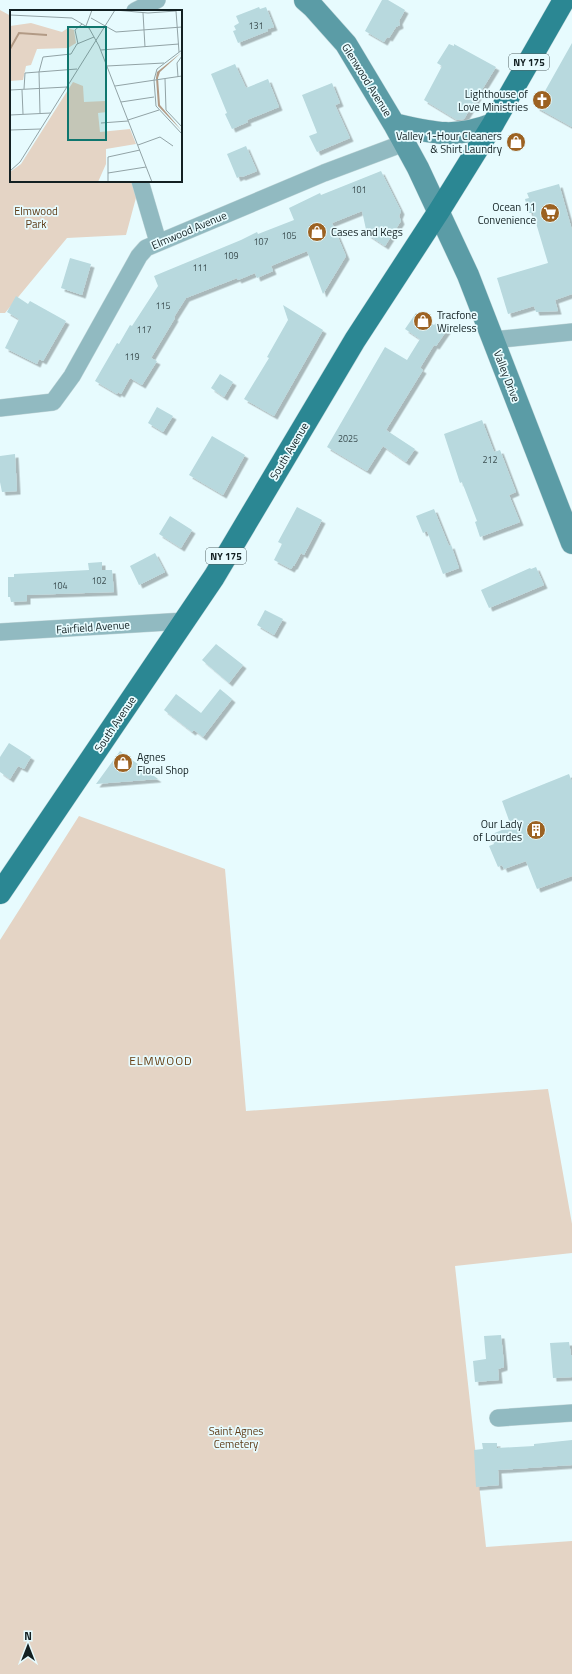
<svg xmlns="http://www.w3.org/2000/svg" width="572" height="1674" font-family="'Titillium Web',sans-serif">
<style>
.green{fill:#e4d4c5}
.building{fill:#b8d9de;filter:url(#shadow)}
.lines{fill:none;stroke-linecap:round;stroke-linejoin:round}
.minor-casing{stroke:#c5d8db;stroke-width:18}
.secondary-casing{stroke:#c5d8db;stroke-width:23}
.primary-casing{stroke:#c5d8db;stroke-width:23}
.minor{stroke:#91bac1;stroke-width:17}
.secondary{stroke:#5b9ca6;stroke-width:22}
.primary{stroke:#2b8793;stroke-width:22}
.labels{text-anchor:middle;stroke-width:3.5;stroke-linejoin:round;paint-order:stroke}
.number-label{font-size:9px;fill:#3c4e51}
.shield{fill:#e7fbfe;stroke:#536264;stroke-width:1}
.shield-label{font-size:10px;font-weight:bold;fill:#132022}
.street-label{font-size:11px;fill:#132022;stroke:#e7fbfe}
.poi-label{font-size:11px;fill:#132022;stroke:#e7fbfe;text-anchor:end}
.park-label{font-size:11px;fill:#5d3a15;stroke:#e7fbfe}
.neighbourhood-label{font-size:12px;letter-spacing:1px;fill:#653d11;stroke:#e7fbfe}
.inset-river{fill:none;stroke:#b29a85;stroke-width:2}
.inset-road{fill:none;stroke:#92a3a6;stroke-width:1}
.view{fill:#0f766e;fill-opacity:0.15;stroke:#0f766e;stroke-width:2}
.inset-edge{fill:none;stroke:#132022;stroke-width:2}
</style>
<defs>
<filter id="shadow"><feDropShadow dx="3.5" dy="3.5" stdDeviation="0" flood-color="#0004"/></filter>
</defs>
<rect width="100%" height="100%" fill="#e7fbfe"/>
<!-- green -->
<path class="green" d="M0 10 11 16V181H132L137 194 126 235 67 238 5 313H0Z
M79 816 225 869 246 1111 548 1089 572 1224V1253L455 1266 486 1547 572 1541V1674H0V940Z"/>
<!-- building -->
<path class="building" d="M382 0H388L405 10 399 21 400 25 396 27 389 38 387 37 384 42 365 31Z
M259 7 260 9 266 7 274 27 268 29V31L238 43 233 31 236 30 234 26 239 23 236 16Z
M572 43V127L536 107Z
M449 44 454 46V44L496 67 464 119 457 120 424 100 442 66 437 63Z
M235 64 246 88 268 79 279 107 247 120 248 122 232 129 225 114 227 113 211 74Z
M332 83 340 103 335 105 350 138 317 152 309 136 317 133 316 130 302 95Z
M246 146 257 171 242 177 241 176 237 178 227 154Z
M381 171 401 211 399 216 401 221 385 246 367 234 362 211 332 223 346 256 323 294 307 251 271 266 273 271 257 278 255 273 238 280 237 278 186 298 174 317 175 318 151 358 157 361 142 385 130 378 121 394 118 392 117 394 95 381 117 343 119 344 130 325 132 326 158 286 154 276 241 240 257 232 258 234 294 220 289 208 320 193 321 195Z
M559 184 572 230V294L555 300 558 311 536 312 534 306 508 314 497 278 548 263 533 213H529L525 199 529 198 527 193Z
M70 258 91 264 82 295 61 288Z
M16 296 28 304 30 301 66 321 43 361 39 359 37 364 5 348 19 319 7 312Z
M283 305 323 330 274 416 244 399 269 358 267 357 288 320Z
M416 313 434 325 436 323 447 330 436 346 434 345 420 368 423 370 386 430 415 449 406 462 383 446 367 471 327 447 385 347 407 360 420 339 405 329Z
M220 374 233 382 224 397 211 388Z
M157 407 173 416 163 432 148 423Z
M482 420 494 452 500 450 516 492 509 495 520 522 480 537 475 522 477 521 462 482 460 483 444 434Z
M212 436 245 455 223 495 189 475Z
M15 454 17 491 2 492 0 482V456Z
M297 507 322 520 304 555 301 553 294 566H293L291 569 274 560 282 544 278 542Z
M434 509 449 546 451 545 459 568 443 574 427 531 423 533 416 516Z
M170 516 192 530 181 548 159 534Z
M155 553 165 572 139 585 130 566Z
M102 562V570H112L114 592 27 595V601L11 602 10 597H8V577H14V574L89 570 88 563Z
M536 567 544 585 489 608 481 590 530 568 531 569Z
M265 610 283 619 274 635 257 625Z
M216 644 243 665 229 683 202 660Z
M220 689 232 699 203 737 194 730 192 732 164 710 176 694 201 713Z
M9 743 31 757 24 769 18 766 10 779 0 772V757Z
M120 751 158 779 96 784Z
M569 774 572 782V876L537 889 526 861 504 869 502 865 498 867 489 846 494 844 490 835 511 826 502 801Z
M501 1335 504 1364V1367L498 1369 499 1380 475 1382 473 1361 486 1359 484 1336Z
M569 1342 571 1355H572V1377L553 1378 550 1343Z
M572 1440V1465L498 1470 499 1485 476 1487 474 1450 483 1449 482 1443H497V1448L534 1446V1444Z"/>
<g class="lines">
<!-- minor casing -->
<g class="minor-casing">
<path id="minor" d="M135 11 157 0
M140 181 158 242
M493 340 572 332
M0 408 53 402 72 376 139 256 146 248 324 173 404 143
M0 632 185 621
M498 1418 572 1413"/>
</g>
<!-- secondary casing -->
<g class="secondary-casing">
<path id="secondary" d="M305 0 313 7 346 44 394 124 418 168 468 275 572 543
M394 124C433 133 454 139 493 124"/>
</g>
<!-- primary casing -->
<g class="primary-casing">
<path id="primary" d="M0 893 214 577 355 340 439 211 493 124 564 0"/>
</g>
<!-- minor -->
<use href="#minor" class="minor"/>
<!-- secondary -->
<use href="#secondary" class="secondary"/>
<!-- primary -->
<use href="#primary" class="primary"/>
</g>
<!-- icons -->
<defs>
<g id="church-disc" transform="scale(1)"><circle r="9.5" fill="#9c6222" stroke="#e7fbfe"/><path d="M-1.2-6h2.4v3.5h3.3v2.4h-3.3V6h-2.4V-.1h-3.3v-2.4h3.3Z" fill="#fff"/></g>
<g id="shop-disc" transform="scale(1)"><circle r="9.5" fill="#9c6222" stroke="#e7fbfe"/><path d="M-5-2.5h2.3a2.7 3.5 0 0 1 5.4 0H5L5.5 6h-11ZM-1.5-2.5h3a1.5 2.3 0 0 0-3 0Z" fill="#fff"/></g>
<g id="supermarket-disc" transform="scale(1)"><circle r="9.5" fill="#9c6222" stroke="#e7fbfe"/><path d="M-6-5.5h2.5l.6 2H6L4.5 2H-2.5L-4.4-4H-6ZM-1.5 3.2a1.3 1.3 0 1 0 .1 0ZM3 3.2a1.3 1.3 0 1 0 .1 0Z" fill="#fff"/></g>
<g id="building-disc" transform="scale(1)"><circle r="9.5" fill="#9c6222" stroke="#e7fbfe"/><path d="M-4-6H4V6H1V3H-1V6H-4ZM-2.5-4.3h1.7v1.8h-1.7ZM.8-4.3h1.7v1.8H.8ZM-2.5-1h1.7V.8h-1.7ZM.8-1h1.7V.8H.8Z" fill="#fff"/></g>
</defs>
<g fill-rule="evenodd">
<use href="#church-disc" x="542" y="100"/>
<use href="#shop-disc" x="516" y="142"/>
<use href="#supermarket-disc" x="550" y="213"/>
<use href="#shop-disc" x="317" y="232"/>
<use href="#shop-disc" x="423" y="321"/>
<use href="#shop-disc" x="123" y="763"/>
<use href="#building-disc" x="536" y="830"/>
</g>
<g class="labels">
<!-- number labels -->
<g class="number-label">
<text x="256" y="29">131</text>
<text x="359" y="193">101</text>
<text x="289" y="239">105</text>
<text x="261" y="245">107</text>
<text x="231" y="259">109</text>
<text x="200" y="271">111</text>
<text x="163" y="309">115</text>
<text x="144" y="333">117</text>
<text x="132" y="360">119</text>
<text x="348" y="442">2025</text>
<text x="490" y="463">212</text>
<text x="99" y="584">102</text>
<text x="60" y="589">104</text>
</g>
<!-- shield labels -->
<g class="shield">
<rect x="509" y="54" width="40" height="16" rx="3"/>
<rect x="206" y="548" width="40" height="16" rx="3"/>
</g>
<g class="shield-label">
<text x="529" y="66">NY 175</text>
<text x="226" y="560">NY 175</text>
</g>
<!-- street labels -->
<g class="street-label">
<text transform="translate(367 80) rotate(58)" y="4">Glenwood Avenue</text>
<text transform="translate(189 230) rotate(-23)" y="4">Elmwood Avenue</text>
<text transform="translate(507 376) rotate(69)" y="4">Valley Drive</text>
<text transform="translate(289 451) rotate(-59)" y="4">South Avenue</text>
<text transform="translate(93 627) rotate(-4)" y="4">Fairfield Avenue</text>
<text transform="translate(115 724) rotate(-56)" y="4">South Avenue</text>
</g>
<!-- poi labels -->
<g class="poi-label">
<text x="528" y="98">Lighthouse of<tspan x="528" dy="13">Love Ministries</tspan></text>
<text x="502" y="140">Valley 1-Hour Cleaners<tspan x="502" dy="13">&amp; Shirt Laundry</tspan></text>
<text x="536" y="211">Ocean 11<tspan x="536" dy="13">Convenience</tspan></text>
<text x="331" y="236" text-anchor="start">Cases and Kegs</text>
<text x="437" y="319" text-anchor="start">Tracfone<tspan x="437" dy="13">Wireless</tspan></text>
<text x="137" y="761" text-anchor="start">Agnes<tspan x="137" dy="13">Floral Shop</tspan></text>
<text x="522" y="828">Our Lady<tspan x="522" dy="13">of Lourdes</tspan></text>
</g>
<!-- park labels -->
<g class="park-label">
<text x="36" y="215">Elmwood<tspan x="36" dy="13">Park</tspan></text>
<text x="236" y="1435">Saint Agnes<tspan x="236" dy="13">Cemetery</tspan></text>
</g>
<!-- neighbourhood labels -->
<g class="neighbourhood-label">
<text x="161" y="1065">ELMWOOD</text>
</g>
</g>
<!-- overview -->
<g transform="translate(10 10)">
<rect width="172" height="172" fill="#e7fbfe"/>
<path d="M21 13 52 22 58 18 64 20 66 33 58 38 27 39 21 55 16 56 13 70 0 71V16ZM63 72 73 76 74 92 95 91 97 102 88 103 90 122 120 119 126 134 96 139V154L88 172H0V162L11 154Z" fill="#e4d4c5"/>
<path d="M172 42 150 62 148 68 150 95 172 121 148 96 146 68 147 62Z" fill="#b29a85"/>
<path class="inset-river" d="M0 39 9 23 37 25"/>
<path class="inset-road" d="M105 0 138 3 166 1M166 1 169 42M133 3 135 37M0 5 62 8 79 18 89 36 142 172M81 8 106 22 172 17M76 16 82 0M68 34 65 20 72 14M91 40 169 34M172 40 147 59 144 70 146 96 172 124M97 56 154 53M168 67 167 53 172 46M155 69 156 100 172 117M105 76 172 66M14 79 15 63 67 59M0 80 57 77M12 80 13 104M111 92 144 87M30 103 29 62 33 47 61 44 67 34 84 27M0 105 41 103M118 110 149 100M91 113 118 111M0 120 31 119M128 135 150 127 163 136M0 161 10 152 105 0M98 163 136 157M98 172V147L130 140"/>
<path class="view" d="M58 17H96V130H58Z"/>
<rect width="172" height="172" class="inset-edge"/>
</g>
<!-- north arrow -->
<g transform="translate(28 1646)" stroke="#e7fbfe" stroke-width="3" paint-order="stroke">
<path d="M0-3L7 15L0 10L-7 15Z" fill="#132022"/>
<text y="-6" font-size="11" font-weight="bold" text-anchor="middle" fill="#132022">N</text>
</g>
</svg>
